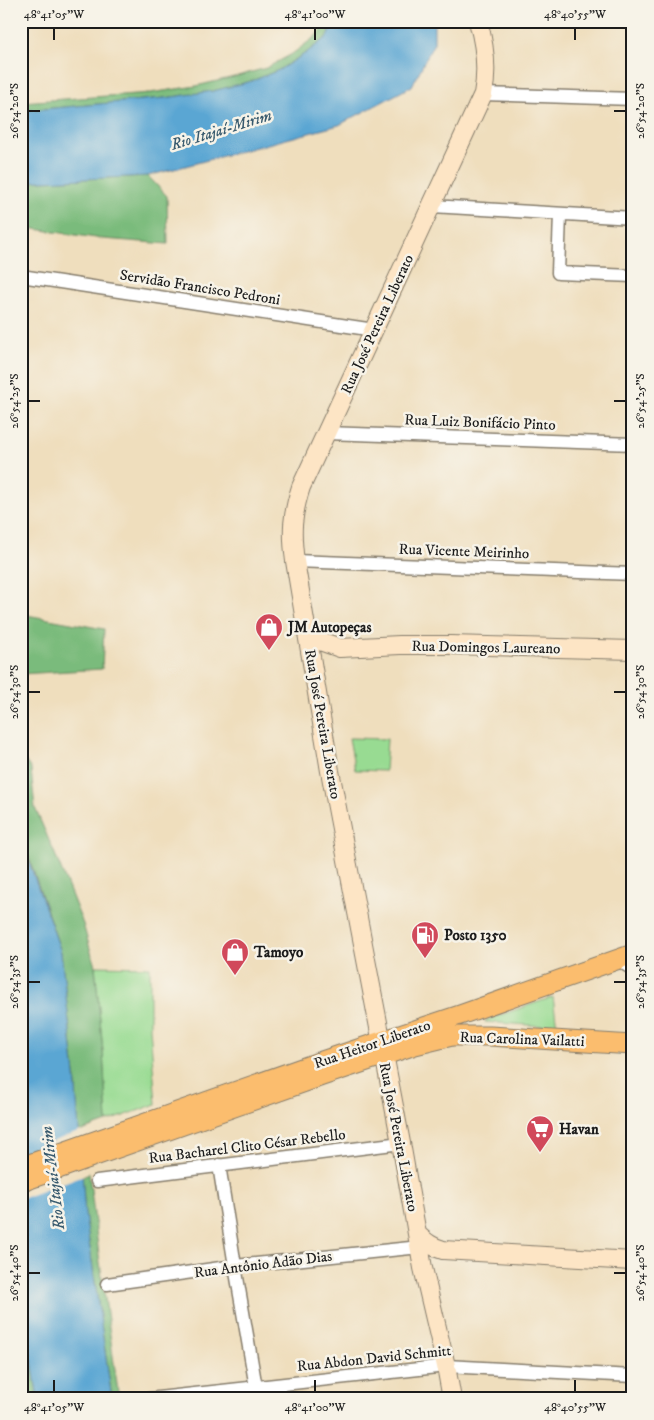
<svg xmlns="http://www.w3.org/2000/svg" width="654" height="1420" font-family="'IM FELL DW Pica',serif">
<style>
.green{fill:#98db92;stroke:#5a7c57}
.forest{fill:#7abb7c;stroke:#4b6c4c}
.water{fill:#5aa6d3;stroke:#3b6178}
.pier{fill:#efdebd}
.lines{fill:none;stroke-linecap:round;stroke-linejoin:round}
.street-casing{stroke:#867d6c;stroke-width:15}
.secondary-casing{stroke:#867d6c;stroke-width:20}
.primary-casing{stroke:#867d6c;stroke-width:21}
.street{stroke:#fff;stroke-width:12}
.secondary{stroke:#fde5c5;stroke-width:18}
.primary{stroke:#fbbd6e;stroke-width:19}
.ticks{fill:none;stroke:#1c1c1c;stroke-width:2}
.labels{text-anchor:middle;stroke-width:5;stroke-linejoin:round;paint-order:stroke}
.street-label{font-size:15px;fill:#1c1c1c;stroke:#f7f3e8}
.poi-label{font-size:15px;font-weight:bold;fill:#1c1c1c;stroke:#f7f3e8;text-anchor:start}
.water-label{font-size:16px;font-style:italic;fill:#385a6e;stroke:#f7f3e8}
.neatline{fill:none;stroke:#1c1c1c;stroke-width:2}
.ticks-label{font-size:12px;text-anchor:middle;fill:#1c1c1c}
</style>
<rect width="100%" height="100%" fill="#f7f3e8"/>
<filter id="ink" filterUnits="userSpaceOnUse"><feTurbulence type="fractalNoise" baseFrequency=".02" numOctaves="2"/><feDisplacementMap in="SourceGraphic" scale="10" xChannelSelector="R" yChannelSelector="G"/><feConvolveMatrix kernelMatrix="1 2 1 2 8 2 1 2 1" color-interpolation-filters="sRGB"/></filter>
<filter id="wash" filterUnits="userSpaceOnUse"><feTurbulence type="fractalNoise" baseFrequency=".0096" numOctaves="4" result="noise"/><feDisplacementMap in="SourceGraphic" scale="20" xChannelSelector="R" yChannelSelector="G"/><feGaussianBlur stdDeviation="1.12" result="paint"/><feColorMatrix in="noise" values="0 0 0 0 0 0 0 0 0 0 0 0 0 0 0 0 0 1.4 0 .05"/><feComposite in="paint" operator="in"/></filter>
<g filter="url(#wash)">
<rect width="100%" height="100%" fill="#efdebd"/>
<!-- green -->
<path class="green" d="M349 738 387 739 385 771 355 770Z
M95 966 150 967V1028L156 1104 107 1122 103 1052Z
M553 997 557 1027 485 1022 486 1020Z"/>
<!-- forest -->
<path class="forest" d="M326 21H334L327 37 306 53 279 70 252 81 213 91 165 98 21 111V102L150 93 196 86 234 77 266 68 292 54 316 36Z
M148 176 167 196 168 244 103 239 21 227V182Z
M21 614 104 629 102 669 21 674Z
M21 755 31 769 35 808 55 854 83 924 95 966 103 1052 107 1122 79 1132 75 1074 61 952 28 855 21 843Z
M89 1173 99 1255 119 1399H112L85 1214 82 1176Z
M21 1292 38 1399H26L24 1381 21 1372Z"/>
<!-- water -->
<path class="water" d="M334 21H434V43L412 86 339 125 148 176 21 182V111L165 98 213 91 252 81 279 70 306 53 327 37Z
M21 845 27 856 61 952 75 1074 85 1214 112 1399H38L21 1292Z"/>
<!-- pier -->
<path class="pier" d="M81 1131 84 1175 21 1199V1153Z"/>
</g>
<g filter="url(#ink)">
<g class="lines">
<!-- street casing -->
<g class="street-casing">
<path id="street" d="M483 94 633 99
M432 206 633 218
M560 214 558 273 633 276
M21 276 374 330
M326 433 633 444
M295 561 633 574
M622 958 626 965 633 969
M219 1165 235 1266 258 1399
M97 1181 401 1143
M107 1284 235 1266 420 1247
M149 1399 446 1366 633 1376"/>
</g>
<!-- secondary casing -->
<g class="secondary-casing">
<path id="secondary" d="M306 630 320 641 340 648 400 645H450L633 650
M418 1235C426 1242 432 1247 443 1250L633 1261
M452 1399 446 1366 423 1268 401 1143 330 771 295 561C291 532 292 515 301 487L483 94C488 69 485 46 478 21"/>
</g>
<!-- primary casing -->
<g class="primary-casing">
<path id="primary" d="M21 1167 316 1063 460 1015 633 954
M21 1182 322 1076 415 1045 452 1036H490L633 1045"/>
</g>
<!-- street -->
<use href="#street" class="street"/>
<!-- secondary -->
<use href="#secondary" class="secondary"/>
<!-- primary -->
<use href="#primary" class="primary"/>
</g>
</g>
<!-- ticks -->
<path class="ticks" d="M54 28V40M315 28V40M575 28V40M28 111H40M614 111H626M28 401H40M614 401H626M28 692H40M614 692H626M28 982H40M614 982H626M28 1273H40M614 1273H626M54 1380V1392M315 1380V1392M575 1380V1392"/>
<!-- icons -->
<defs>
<g id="shop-pin" transform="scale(1.4375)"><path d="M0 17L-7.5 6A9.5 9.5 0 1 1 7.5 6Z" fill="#d1495b" stroke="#f7f3e8"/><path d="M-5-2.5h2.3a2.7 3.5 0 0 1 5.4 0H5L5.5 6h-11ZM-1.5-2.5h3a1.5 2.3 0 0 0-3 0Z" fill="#fff"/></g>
<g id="fuel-pin" transform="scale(1.4375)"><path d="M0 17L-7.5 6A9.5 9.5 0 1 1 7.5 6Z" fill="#d1495b" stroke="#f7f3e8"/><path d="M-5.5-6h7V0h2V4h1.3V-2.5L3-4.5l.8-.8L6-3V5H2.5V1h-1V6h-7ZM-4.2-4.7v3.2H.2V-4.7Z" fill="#fff"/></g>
<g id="supermarket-pin" transform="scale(1.4375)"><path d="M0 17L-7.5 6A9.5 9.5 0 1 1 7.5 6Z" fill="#d1495b" stroke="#f7f3e8"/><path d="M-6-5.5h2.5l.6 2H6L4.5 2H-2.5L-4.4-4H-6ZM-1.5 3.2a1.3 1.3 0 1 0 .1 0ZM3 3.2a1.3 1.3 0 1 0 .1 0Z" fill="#fff"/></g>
</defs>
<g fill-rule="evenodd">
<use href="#shop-pin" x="269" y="627"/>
<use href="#fuel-pin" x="425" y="935"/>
<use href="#shop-pin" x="235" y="952"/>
<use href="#supermarket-pin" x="540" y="1129"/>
</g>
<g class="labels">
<!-- street labels -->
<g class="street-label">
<text transform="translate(200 287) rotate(9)" y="5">Servidão Francisco Pedroni</text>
<text transform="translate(377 324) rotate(-65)" y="5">Rua José Pereira Liberato</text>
<text transform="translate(480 422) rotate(2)" y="5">Rua Luiz Bonifácio Pinto</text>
<text transform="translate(464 551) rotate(2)" y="5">Rua Vicente Meirinho</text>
<text transform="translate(486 647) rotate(1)" y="5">Rua Domingos Laureano</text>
<text transform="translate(323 724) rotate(80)" y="5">Rua José Pereira Liberato</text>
<text transform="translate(522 1039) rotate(2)" y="5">Rua Carolina Vailatti</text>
<text transform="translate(372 1044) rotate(-19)" y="5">Rua Heitor Liberato</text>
<text transform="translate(399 1137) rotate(79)" y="5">Rua José Pereira Liberato</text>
<text transform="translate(247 1146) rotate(-7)" y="5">Rua Bacharel Clito César Rebello</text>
<text transform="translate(263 1264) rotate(-7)" y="5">Rua Antônio Adão Dias</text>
<text transform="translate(374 1358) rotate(-6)" y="5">Rua Abdon David Schmitt</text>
</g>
<!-- poi labels -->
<g class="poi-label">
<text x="288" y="632">JM Autopeças</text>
<text x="444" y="940">Posto 1350</text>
<text x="254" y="957">Tamoyo</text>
<text x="559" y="1134">Havan</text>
</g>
<!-- water labels -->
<g class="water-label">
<text transform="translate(221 129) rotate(-17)" y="6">Rio Itajaí-Mirim</text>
<text transform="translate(52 1178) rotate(-97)" y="6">Rio Itajaí-Mirim</text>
</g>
</g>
<!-- margin -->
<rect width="654" height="1420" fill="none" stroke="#f7f3e8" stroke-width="55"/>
<rect x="28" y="28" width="598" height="1364" class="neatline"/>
<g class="ticks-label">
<text x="54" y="18">48°41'05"W</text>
<text x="315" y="18">48°41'00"W</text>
<text x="575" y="18">48°40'55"W</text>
<text transform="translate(14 111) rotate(-90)" y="4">26°54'20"S</text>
<text transform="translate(640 111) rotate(-90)" y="4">26°54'20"S</text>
<text transform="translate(14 401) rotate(-90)" y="4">26°54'25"S</text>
<text transform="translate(640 401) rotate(-90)" y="4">26°54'25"S</text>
<text transform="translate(14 692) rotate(-90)" y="4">26°54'30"S</text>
<text transform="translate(640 692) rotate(-90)" y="4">26°54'30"S</text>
<text transform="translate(14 982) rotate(-90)" y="4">26°54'35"S</text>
<text transform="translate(640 982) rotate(-90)" y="4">26°54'35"S</text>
<text transform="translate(14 1273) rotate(-90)" y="4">26°54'40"S</text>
<text transform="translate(640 1273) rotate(-90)" y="4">26°54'40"S</text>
<text x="54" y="1411">48°41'05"W</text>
<text x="315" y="1411">48°41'00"W</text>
<text x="575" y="1411">48°40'55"W</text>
</g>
</svg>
